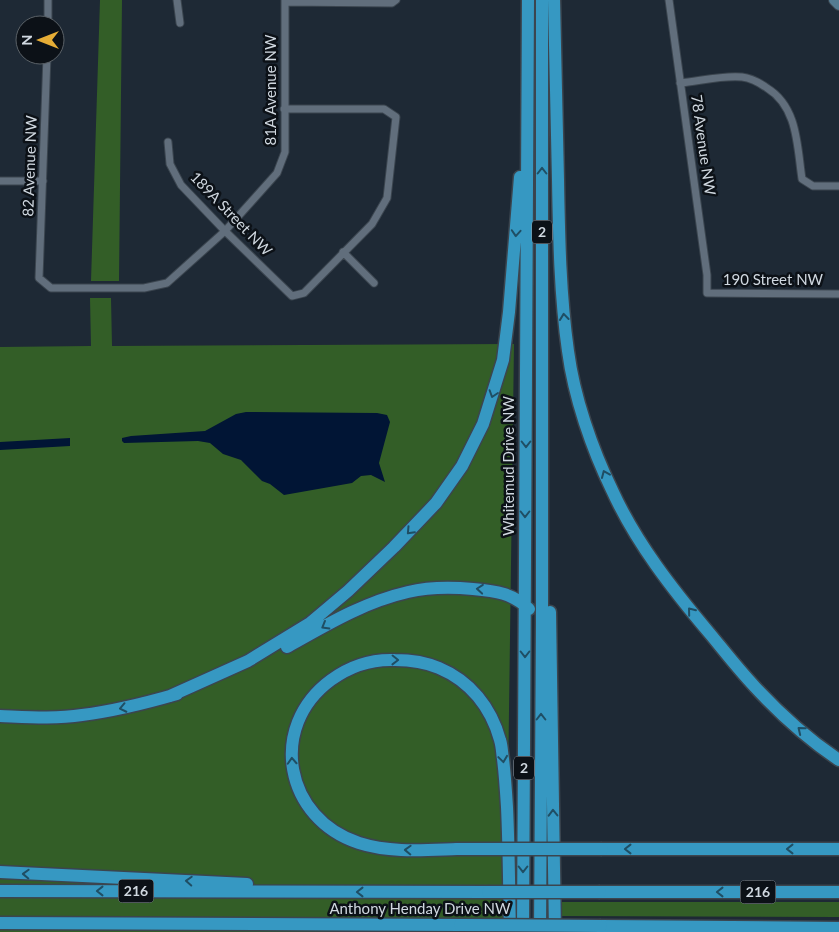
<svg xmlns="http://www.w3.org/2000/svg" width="839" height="932" font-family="Lato,sans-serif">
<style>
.green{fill:#335e27}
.water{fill:#011535}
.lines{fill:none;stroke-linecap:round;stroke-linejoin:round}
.street-casing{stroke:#3b454f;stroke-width:9}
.secondary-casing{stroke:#3b454f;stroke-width:12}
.highway-casing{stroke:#3b454f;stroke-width:15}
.street{stroke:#616e7c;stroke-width:7}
.secondary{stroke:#547b91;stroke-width:10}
.highway{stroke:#3698c2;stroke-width:12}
.highway-bridge-casing{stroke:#3b454f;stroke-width:15;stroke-linecap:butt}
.highway-bridge{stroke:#3698c2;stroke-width:12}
.oneway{stroke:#1f4e64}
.labels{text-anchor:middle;stroke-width:5;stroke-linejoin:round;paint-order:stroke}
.shield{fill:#0c1117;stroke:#959ca4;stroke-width:1}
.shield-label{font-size:14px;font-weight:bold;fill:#d0d8e0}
.street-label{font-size:15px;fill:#d0d8e0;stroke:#0c1117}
</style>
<rect width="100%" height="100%" fill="#1e2935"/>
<!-- green -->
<path class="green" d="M100 0H122L119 281H91Z
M90 298H111L112 346 514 344 506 932H0V347L91 346Z
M562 902H839V917L562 916Z"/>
<!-- water -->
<path class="water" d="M246 412 377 413 387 415 390 422 379 463 385 482 371 475 361 476 352 483 284 495 270 484 262 481 241 460 223 454 210 443 198 441 124 443 122 441V438L131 436 205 431 236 414Z
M70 438V446L0 450V442Z"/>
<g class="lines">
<!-- street casing -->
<g class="street-casing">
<path id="street" d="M177 0 180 23
M669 0 707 275V293L839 294
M285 2 392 3 396 0
M48 25V0
M47 55 39 278 51 288H144L167 283 225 231 277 173 285 152V0
M680 83C700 81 723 75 742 77 751 78 760 83 767 88 798 107 797 146 802 179L813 186H839
M168 142 170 164 181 185 225 231 292 296 304 293 372 224 387 198 396 117 384 109H284
M0 181H43
M343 252 374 283"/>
</g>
<!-- secondary casing -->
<g class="secondary-casing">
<path id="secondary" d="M834 0 839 5"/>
</g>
<!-- highway casing -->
<g class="highway-casing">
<path id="highway" d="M554 0C555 60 557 120 558 180 559 237 560 295 568 351 574 397 592 449 612 490 636 543 673 590 711 635 725 652 739 670 755 687 780 714 809 740 839 760
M550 612 555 932
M287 647C326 625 364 602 408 592 429 587 452 587 473 589 496 591 512 593 529 609
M170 696 248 661 310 623 348 591 394 547 436 503 462 466 483 424 503 360 509 312 520 177
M0 716C27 717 55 719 82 715 114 711 146 703 177 694
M457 849C425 850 390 853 359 843 285 819 267 727 331 680 350 666 372 659 395 660 410 660 425 662 439 668 470 681 491 707 500 740 502 746 502 753 503 759 505 775 506 791 507 807 509 849 509 890 510 932
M602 849H839
M0 872 247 884
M0 891 488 892
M600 892H839
M0 923 460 925
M601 926 839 928
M523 932 528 0
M540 932 542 621V0"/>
</g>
<!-- street -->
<use href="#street" class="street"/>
<!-- secondary -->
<use href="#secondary" class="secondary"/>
<!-- highway -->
<use href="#highway" class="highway"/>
<!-- highway-bridge casing -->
<g class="highway-bridge-casing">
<path id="highway-bridge" d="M457 849H602
M488 892H600
M460 925 601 926"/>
</g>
<!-- highway-bridge -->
<use href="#highway-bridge" class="highway-bridge"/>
</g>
<!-- one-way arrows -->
<defs><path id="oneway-chevron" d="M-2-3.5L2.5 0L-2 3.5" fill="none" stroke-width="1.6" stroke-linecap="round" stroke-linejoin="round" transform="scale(1.25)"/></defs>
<g class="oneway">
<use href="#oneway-chevron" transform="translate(542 171) rotate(-90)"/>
<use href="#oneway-chevron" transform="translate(516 233) rotate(94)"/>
<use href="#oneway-chevron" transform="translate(564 317) rotate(-96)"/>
<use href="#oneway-chevron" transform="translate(493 394) rotate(108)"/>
<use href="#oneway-chevron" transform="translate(526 444) rotate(90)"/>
<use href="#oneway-chevron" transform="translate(605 474) rotate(-113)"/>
<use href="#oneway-chevron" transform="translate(525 514) rotate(90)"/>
<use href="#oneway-chevron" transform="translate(410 531) rotate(133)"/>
<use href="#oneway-chevron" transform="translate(480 589) rotate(-175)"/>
<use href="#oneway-chevron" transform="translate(691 611) rotate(-129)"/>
<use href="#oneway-chevron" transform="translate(325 626) rotate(150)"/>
<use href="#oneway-chevron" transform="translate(525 654) rotate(90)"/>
<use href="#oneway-chevron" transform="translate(395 660) rotate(1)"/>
<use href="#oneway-chevron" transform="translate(123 708) rotate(168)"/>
<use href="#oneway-chevron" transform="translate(541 717) rotate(-90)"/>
<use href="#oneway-chevron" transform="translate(801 730) rotate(-141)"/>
<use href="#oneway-chevron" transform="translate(503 759) rotate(82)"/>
<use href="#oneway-chevron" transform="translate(292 761) rotate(-93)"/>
<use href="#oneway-chevron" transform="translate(553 813) rotate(-91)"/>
<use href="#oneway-chevron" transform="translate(628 849) rotate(180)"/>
<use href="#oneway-chevron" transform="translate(790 849) rotate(180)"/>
<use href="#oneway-chevron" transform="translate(408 850) rotate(-178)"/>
<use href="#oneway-chevron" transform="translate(523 869) rotate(90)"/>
<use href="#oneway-chevron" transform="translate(26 874) rotate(-178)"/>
<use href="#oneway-chevron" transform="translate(189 881) rotate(-177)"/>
<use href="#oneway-chevron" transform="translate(100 891) rotate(-180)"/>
<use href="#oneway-chevron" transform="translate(360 892) rotate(-180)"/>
<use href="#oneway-chevron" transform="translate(720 892) rotate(180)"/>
</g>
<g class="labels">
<!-- shield labels -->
<g class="shield">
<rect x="532" y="220.5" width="20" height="23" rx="4"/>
<rect x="514" y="756.5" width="20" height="23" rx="4"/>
<rect x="118.5" y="879.5" width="35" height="23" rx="4"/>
<rect x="740.5" y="880.5" width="35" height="23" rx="4"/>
</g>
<g class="shield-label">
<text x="542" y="237">2</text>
<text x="524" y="773">2</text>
<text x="136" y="896">216</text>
<text x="758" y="897">216</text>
</g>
<!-- street labels -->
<g class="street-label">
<text transform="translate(271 90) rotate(-90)" y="5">81A Avenue NW</text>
<text transform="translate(703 145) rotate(82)" y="5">78 Avenue NW</text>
<text transform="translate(30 166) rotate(-88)" y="5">82 Avenue NW</text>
<text transform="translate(231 214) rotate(46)" y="5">189A Street NW</text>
<text x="773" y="285">190 Street NW</text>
<text transform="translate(509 466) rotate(-90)" y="5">Whitemud Drive NW</text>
<text x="420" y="914">Anthony Henday Drive NW</text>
</g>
</g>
<!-- north arrow -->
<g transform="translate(40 40) rotate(270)"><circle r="24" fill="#0c1117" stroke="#5a6167"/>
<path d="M0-4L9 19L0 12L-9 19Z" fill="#e6ad36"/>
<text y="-8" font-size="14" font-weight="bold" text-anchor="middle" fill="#d0d8e0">N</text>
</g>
</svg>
